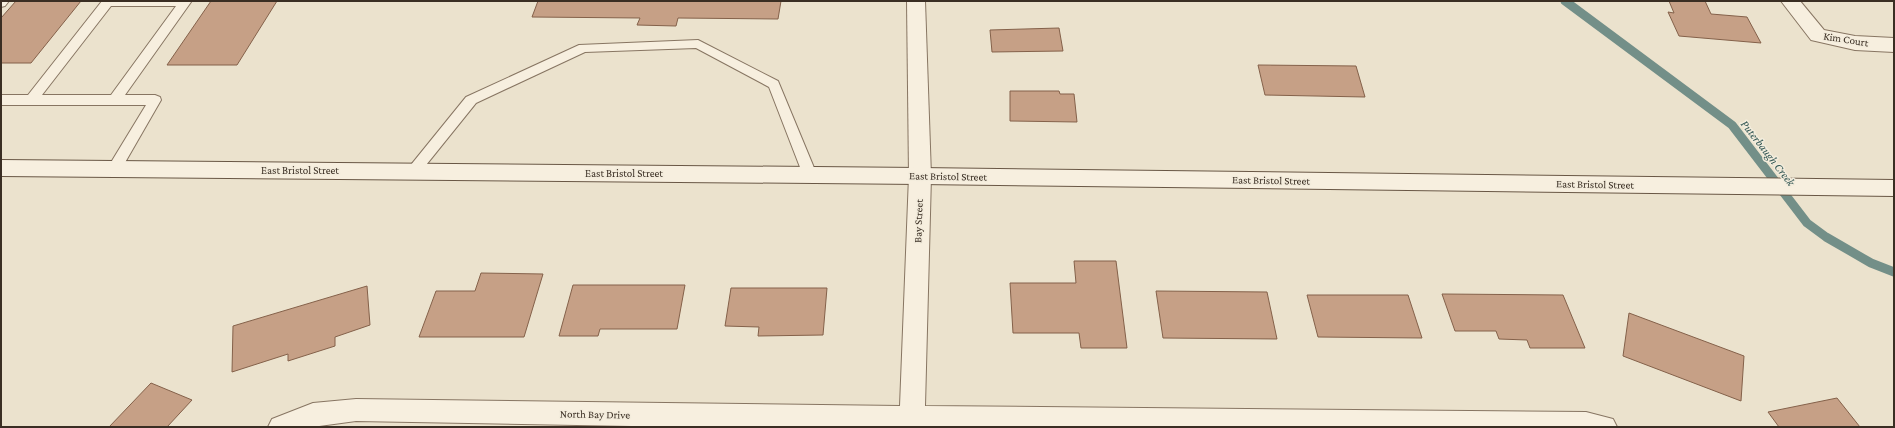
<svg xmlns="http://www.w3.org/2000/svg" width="1895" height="428" font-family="'Crimson Pro',serif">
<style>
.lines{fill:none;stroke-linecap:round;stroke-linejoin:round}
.stream{stroke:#738f88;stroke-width:9}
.building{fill:#c6a086;stroke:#84614a}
.service-casing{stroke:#877562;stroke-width:2}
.minor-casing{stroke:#877562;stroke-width:2}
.tertiary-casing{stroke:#877562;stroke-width:2}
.secondary-casing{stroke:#695745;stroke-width:2}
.service{fill:#f7efdf;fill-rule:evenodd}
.minor{fill:#f7efdf;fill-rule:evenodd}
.tertiary{fill:#f7efdf;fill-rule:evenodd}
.secondary{fill:#f7efdf;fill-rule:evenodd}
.labels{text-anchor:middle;stroke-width:3;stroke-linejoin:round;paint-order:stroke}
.street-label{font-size:11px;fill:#3a2e23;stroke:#f3ecdc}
.water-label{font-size:12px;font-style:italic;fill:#345855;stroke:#f3ecdc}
</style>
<rect width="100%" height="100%" fill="#ebe2cd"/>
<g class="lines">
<!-- stream -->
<path class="stream" d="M1565 1 1732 125 1807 223 1826 237 1871 263 1894 272"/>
</g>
<!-- building -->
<path class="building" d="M16 1H81L31 63H1V18Z
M211 1H277L237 65H167Z
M538 1H781L778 19 678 18 676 26 637 25 640 18 532 17Z
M1669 1H1705L1711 14 1747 17 1761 43 1679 36 1668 12 1674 13Z
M1059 28 1063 51 992 52 990 30Z
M1258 65 1356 66 1365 97 1265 95Z
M1010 91H1059L1060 94H1074L1077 122 1010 121Z
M1074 261H1116L1127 348H1081L1079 333H1013L1010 283H1076Z
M481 273 543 274 524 337H419L436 291H475Z
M573 285H685L677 329H600L598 336H559Z
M367 286 370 325 335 337V346L288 361V354L232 372 233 326Z
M731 288H827L823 335 758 336 759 327 725 326Z
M1156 291 1267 292 1277 339 1163 338Z
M1442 294 1563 295 1585 348H1530L1527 340 1499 339 1496 331H1455Z
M1307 295H1408L1422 338 1318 337Z
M1629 313 1744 356 1741 401 1623 356Z
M151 383 192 400 167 427H109Z
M1837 398 1860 427H1779L1768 412Z"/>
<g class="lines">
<!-- service casing -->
<g class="service-casing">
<path id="service" d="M1 1H9L5 6 1 7Z
M102 1 191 2 125 95H155L160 97 161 100 119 173 114 174 109 173 107 169 146 105H1V95H28ZM111 6H176L111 95H42Z
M698 40 778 81 817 175 815 179 810 180 805 179 803 175 769 87 696 48 585 52 476 103 418 175 413 176 408 175 406 171 466 97 579 45Z"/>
</g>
<!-- minor casing -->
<g class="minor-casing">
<path id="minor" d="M1781 1H1800L1824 30 1855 36 1894 38V52L1855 50 1811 40Z
M920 168 928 170 931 176 925 406 1586 412 1613 419 1617 427H686L356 421 312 427H268L272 419 313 403 356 399 900 406 909 176 912 170Z"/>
</g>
<!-- tertiary casing -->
<g class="tertiary-casing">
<path id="tertiary" d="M907 1H925L931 176 928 182 920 184 912 182 909 176Z"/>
</g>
<!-- secondary casing -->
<g class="secondary-casing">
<path id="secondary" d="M1 160 920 168 1894 180V196L920 184 1 176Z"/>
</g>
<!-- service -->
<use href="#service" class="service"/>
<!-- minor -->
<use href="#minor" class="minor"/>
<!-- tertiary -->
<use href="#tertiary" class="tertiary"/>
<!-- secondary -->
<use href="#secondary" class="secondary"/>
</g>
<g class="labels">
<!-- street labels -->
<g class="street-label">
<text transform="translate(1846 39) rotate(9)" y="4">Kim Court</text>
<text x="300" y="174">East Bristol Street</text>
<text x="624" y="177">East Bristol Street</text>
<text transform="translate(948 176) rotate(1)" y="4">East Bristol Street</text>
<text transform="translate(1271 180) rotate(1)" y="4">East Bristol Street</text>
<text transform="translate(1595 184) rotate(1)" y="4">East Bristol Street</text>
<text transform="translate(918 221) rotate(-88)" y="4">Bay Street</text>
<text transform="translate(595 414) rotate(1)" y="4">North Bay Drive</text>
</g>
<!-- water labels -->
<g class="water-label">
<text transform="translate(1768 153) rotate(52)" y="4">Puterbaugh Creek</text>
</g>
</g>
<!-- border -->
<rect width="1895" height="428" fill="none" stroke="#3a2e23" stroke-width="4"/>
</svg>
